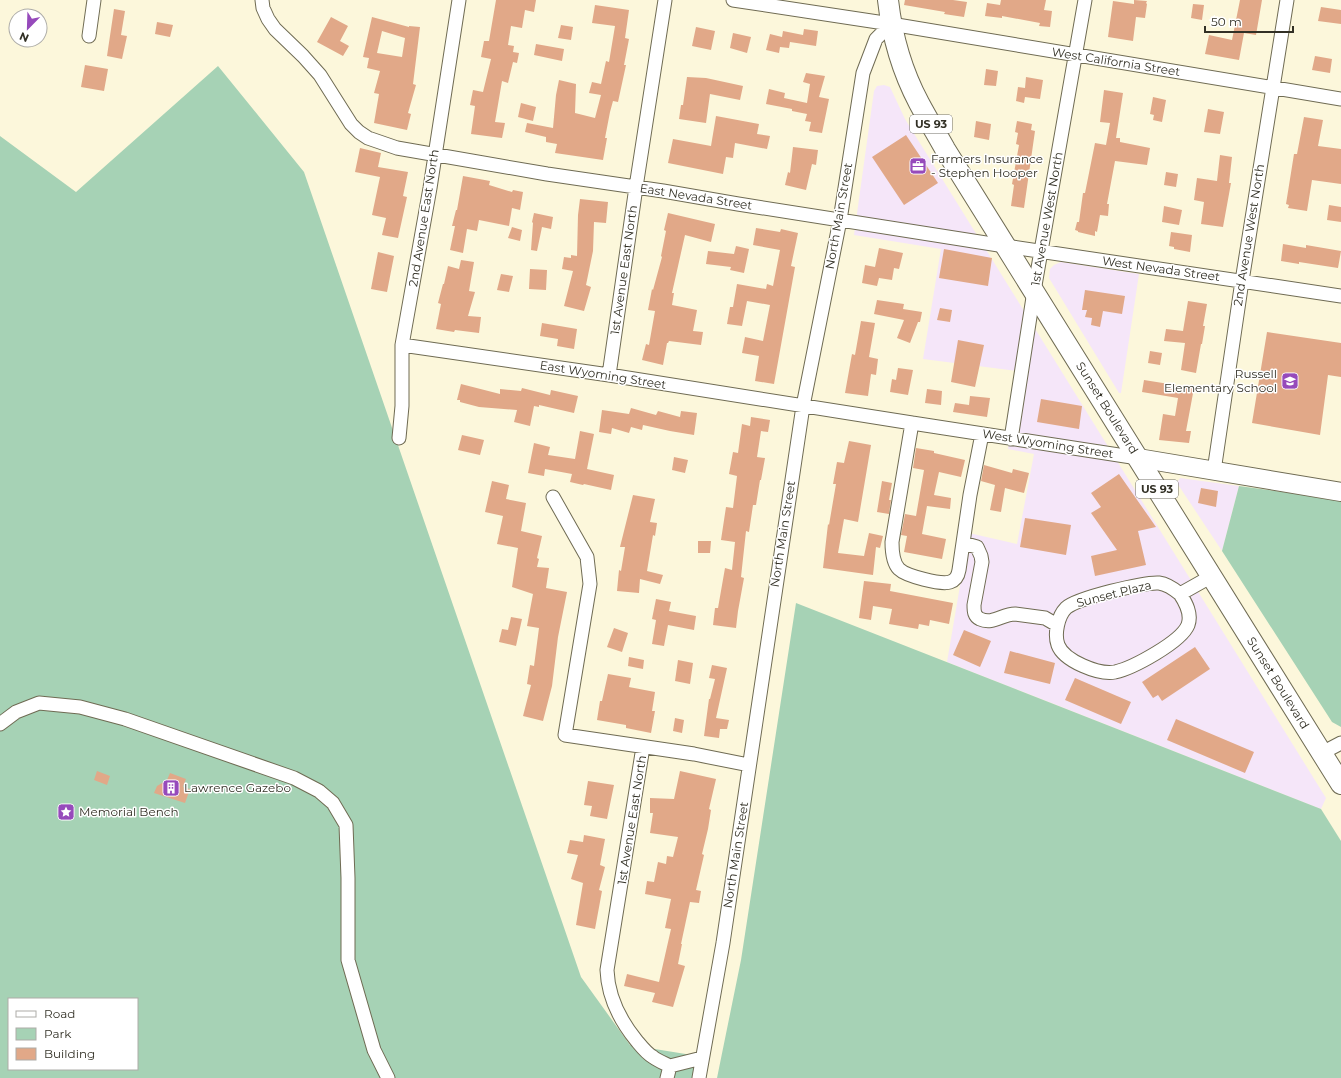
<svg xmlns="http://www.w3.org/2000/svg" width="1341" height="1078" font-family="Montserrat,sans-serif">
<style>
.commercial{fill:#f5e6f9}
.green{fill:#a6d2b5;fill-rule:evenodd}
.building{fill:#e1a888;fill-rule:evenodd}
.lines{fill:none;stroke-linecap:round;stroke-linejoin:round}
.street-casing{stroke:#6f6b53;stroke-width:15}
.secondary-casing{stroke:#6f6b53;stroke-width:20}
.primary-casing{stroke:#6f6b53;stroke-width:22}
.street{stroke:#fff;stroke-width:13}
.secondary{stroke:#fff;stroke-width:18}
.primary{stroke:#fff;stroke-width:20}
.labels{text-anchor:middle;stroke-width:3;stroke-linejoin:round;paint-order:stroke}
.shield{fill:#fff;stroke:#706e66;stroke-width:1}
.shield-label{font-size:11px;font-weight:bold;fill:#323025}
.street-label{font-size:12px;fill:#323025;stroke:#fff}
.poi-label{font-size:12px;fill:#323025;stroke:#fff;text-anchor:start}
</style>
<rect width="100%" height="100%" fill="#fcf7db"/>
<!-- commercial -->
<path class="commercial" d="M884 85 890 87 905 119 1326 798 1321 809 947 662 969 533 1017 544 1034 454 1008 449 1017 371 923 359 941 249 854 235 874 91 877 86Z
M1061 262 1139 274 1121 393H1119L1049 278 1050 269 1054 265Z
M1180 478 1239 486 1222 551 1177 483Z"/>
<!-- green -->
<path class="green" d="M218 66 304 172 581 977 630 1045 698 1056 694 1078H0V136L76 192ZM9 999H137V1069H9Z
M1239 486 1341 500V727L1332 722 1222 551Z
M796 603 1321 809 1341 841V1078H717L741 960Z"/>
<!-- building -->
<path class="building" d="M496 0H536L534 12 525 10 522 28 511 26 508 45 514 46 513 52 519 53 517 63 513 62 508 83 502 81 495 122 505 123 502 138 471 134 475 106 470 105 473 90 483 92 491 59 481 57 484 41H489Z
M905 0H953L967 2 964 17 944 14 945 12 904 5Z
M1001 0H1046L1044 10 1052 11 1050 27 1039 26 1040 23 1002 16V18L985 16 987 3 1000 5Z
M1134 0 1147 1 1146 3 1147 4 1145 18 1136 17 1133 41 1108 37 1113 1 1134 4Z
M1240 0H1262L1256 35 1244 33 1239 60 1205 54 1209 35 1232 40Z
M1193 4 1204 5 1202 20 1191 18Z
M595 5 629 10 625 38 629 39 624 65H626L618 102 613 101 610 112 605 138H607L603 160 555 153 557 144 546 142V137L525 132 527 123 553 128 556 95 559 80 576 84 575 113 595 118 601 95 589 93 592 82 601 84 606 61 609 62 615 26 592 23Z
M1321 7 1341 10V24L1318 21Z
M114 9 125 11 121 35 127 36 122 59 107 56Z
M331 17 348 26 340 41 349 46 343 56 317 42Z
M372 17 409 27V26L420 27 413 84 416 85 408 113 411 114 407 130 374 123 379 94 374 93 380 71 367 68 369 58 363 57ZM382 31 405 38 402 57 377 53Z
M157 22 173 25 170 37 155 34Z
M561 25 573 27 571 40 558 38Z
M696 27 715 31 711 50 692 46Z
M804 29 818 31 816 46 790 42 789 48 780 47 779 53 766 50 770 34 782 37 783 31 803 35Z
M733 33 751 37 747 53 730 48Z
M536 44 564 49 562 61 534 55Z
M1315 56 1332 59 1330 73 1312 70Z
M85 65 108 69 104 91 81 87Z
M986 69 998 71 996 86 984 85Z
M806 73 825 76 819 97 829 99 822 133 809 131 811 122 805 121 807 114 792 111V109L766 104 769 89 785 93 784 98 807 103 810 84 803 82Z
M687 77 706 78 743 86 740 100 710 94 706 123 679 119 681 105H683Z
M1026 77 1043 80 1040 99 1025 97 1024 103 1016 101 1018 87 1025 88Z
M1104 90 1123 93 1116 138H1120V142L1150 148 1147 165 1115 161 1107 204H1109L1108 216 1100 215 1097 232 1095 231V236L1078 232V231L1075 230 1077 222H1079L1083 193H1085L1095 143 1106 145 1110 123 1100 122Z
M1153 97 1166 100 1162 122 1153 120 1154 115 1150 114Z
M521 103 536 107 533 121 518 117Z
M1208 109 1224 112 1220 134 1204 132Z
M716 116 759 124 757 134 770 136 767 149 735 143 733 158 726 157 723 174 668 163 673 139 711 146Z
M1304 117 1323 120 1318 146 1341 149V184L1312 180 1307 211 1288 208 1289 205 1286 204 1294 154H1297Z
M976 121 991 124 989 140 974 137Z
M1017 121 1032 124 1031 130 1035 131 1024 208 1011 206 1014 185 1012 184 1019 145 1016 144 1018 133 1015 132Z
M906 135 938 183 904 205 872 157Z
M793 147 818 150 816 165 812 164 806 190 785 185 788 172 790 173Z
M360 148 381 153 378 167 408 172 403 196 407 197 398 238 382 235 386 218 372 215 380 177 355 172Z
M1220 155 1232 157 1229 183H1231L1223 227 1201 224 1204 202 1194 200 1197 178 1217 181Z
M1166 172 1178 174 1176 187 1164 185Z
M463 176 490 181 489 185 512 192 513 190 523 192 520 210 512 208 509 226 479 220 477 231 467 229 463 253 450 250 455 226H452L456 210H457Z
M580 199 608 202 606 223 594 222 593 251 586 285 591 287 584 311 564 306 573 271 562 269 564 257 571 258V255L577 256 578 215Z
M1329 205 1341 207V222L1327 220Z
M1164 206 1182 210 1179 225 1162 222Z
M534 213 553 217 551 229 542 227 537 251 531 250 533 223 532 222Z
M668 213 715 224 711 242 685 235 672 293H674L672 305 697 310 693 331 703 332 701 345 669 341 668 343H667L663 365 642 360 646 344 649 345 655 311 648 310 652 289 653 290 662 257 661 256 666 231 664 230Z
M512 227 522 230 520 241 508 238Z
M756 228 780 232 781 229 798 233 791 266 795 267 774 384 755 381 759 356 742 353 745 337 763 341 770 305 747 301 742 326 727 324 730 307H733L737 284 766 289 767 284 773 286 780 250 753 245Z
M1171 232 1192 235 1190 252 1174 249V247L1169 246Z
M1283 244 1306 248V245L1341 251 1338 268 1299 262V264L1281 261Z
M736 246 749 249 744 273 730 270 731 267 706 264 708 251 734 254Z
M879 248 903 253 899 269 894 268 892 280 879 278 877 286 862 283 865 265 875 267Z
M944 249 992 258 988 286 939 278Z
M378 252 394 256 387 292 371 289Z
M461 260 474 262 469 291 475 292 468 316 481 317 479 333 455 330 454 332 436 329 441 304 438 303 443 284H444L448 266 459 269Z
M530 269 547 270 546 290 529 289Z
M501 274 513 276 509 292 497 290Z
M1085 290 1125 296 1122 314 1103 311 1100 327 1091 325 1092 318 1085 317 1087 310H1082Z
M877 300 904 304 903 309 922 312 920 322H918L910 343 897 338 904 320 874 314Z
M1188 301 1207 304 1203 326H1205L1202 344H1201L1196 373 1181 370 1185 343 1164 341 1166 329 1183 331Z
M940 308 952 310 950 322 937 320Z
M861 321 875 323 869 357 878 359 876 375 871 374 868 396 845 393 852 354 855 355Z
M542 323 577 329 574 349 557 346 558 339 540 336Z
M1267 332 1341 343V377L1328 375 1320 435 1252 423Z
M958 340 984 345 975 387 951 382Z
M1150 351 1162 353 1160 365 1148 363Z
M898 368 913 370 908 395 890 392 892 379 896 380Z
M1144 380 1194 388 1186 431H1191L1189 443 1159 440 1163 414 1175 416 1178 398 1142 392Z
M461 384 500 394V389L521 391 522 388 550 395 551 390 578 396 574 413 539 405V407L534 406 530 426 514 422 517 410 479 407 460 402V400H457Z
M927 389 942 391 941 405 925 403Z
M970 396 990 398 987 417 953 412 955 403 969 405Z
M1041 399 1082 406 1079 429 1037 422Z
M631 408 656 415 658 411 680 417 681 411 697 413 694 435 670 431 643 425 642 430 631 427 629 433 612 428 611 434 599 432 602 410 629 414Z
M751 417 770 420 768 432 761 431 757 457 765 458 761 480H760L756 505H753L749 532 746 531 741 577 744 578 738 611 736 628 713 625 715 608H718L725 568 732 570 735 542 721 540 726 507 733 508 737 476 729 474 733 452 738 453 742 424 750 426Z
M580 431 594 434 587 469 614 475 611 490 584 484 583 485 570 482 572 474 545 469 544 476 528 473 534 443 550 447 548 455 575 459Z
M462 435 484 440 480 455 458 450Z
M849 441 871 445 858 522 844 519 838 553 864 556 869 533 883 536 880 548 876 547 873 575 823 568 828 524 829 525 836 484H833L837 462 844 463Z
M916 448 934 451V453L965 460 961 477 939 472 934 495 951 498 950 509 927 506 922 534 946 539 942 559 904 552 907 536 901 535 905 514 916 516 924 470 913 468Z
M674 457 688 460 685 473 672 470Z
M984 465 1012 473 1013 469 1029 473 1024 493 1005 488 1001 512 990 510 995 485 981 481Z
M1119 474 1156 527 1138 531 1146 565 1095 576 1091 556 1117 550 1091 513 1101 507 1091 493Z
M492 481 509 485 506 499 526 503 521 531 542 536 537 558 539 559 537 567 549 568 546 588 567 592 558 637 552 686 543 721 523 716 531 685 527 684 530 665 534 666 539 628 527 626 533 594 512 587 518 548 497 544 503 516 485 512Z
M882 481 892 483 889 500H891L889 514 877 512Z
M1201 488 1218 491 1216 507 1198 503Z
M633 495 655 499 650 522 657 523 655 536 653 535 647 571 663 575 660 584 640 579 639 593 617 591 619 570 621 571 625 547H620Z
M1025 518 1071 525 1066 555 1020 547Z
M698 541H711L710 553H698Z
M864 581 891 584 890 591 953 603 949 624 930 620 929 626 919 624 918 629 889 624 892 609 873 606 871 620 859 618Z
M656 599 671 602 669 611 696 616 694 630 668 625 664 646 652 644 656 620 652 619Z
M511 617 522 619 516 646 499 642 502 629 508 630Z
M614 628 628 633 622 652 607 647Z
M964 630 991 641 980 667 953 655Z
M1195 647 1210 669 1162 701 1158 695 1153 698 1142 682Z
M1010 651 1055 663 1050 684 1004 673Z
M629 657 644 660 643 669 628 666Z
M678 660 693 663 690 684 675 681Z
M712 665 727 668 716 718 729 720 727 729H720L719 738 704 736 709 699H710L715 679 709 678Z
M608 674 631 678 629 687 655 692 652 711H655L651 733 626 728V725L597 720 600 701H602Z
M1075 678 1131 702 1121 724 1065 700Z
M675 718 684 720 682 733 673 731Z
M1176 719 1254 752 1245 773 1167 740Z
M97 771 110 776 107 785 94 780Z
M680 771 716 779 709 809 711 810 708 829 702 854 704 855 696 890 701 891 699 903 690 902 681 944H682L678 964 685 966 673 1007 652 1002 655 993 624 986 627 974 659 982 671 929 665 928 671 899 645 894 647 881 654 882 658 862 666 864 667 856 673 857 678 837 650 833 653 813H650V798L674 799Z
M170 773 186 779 183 787 190 789 185 803 154 793 157 786 167 780Z
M588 781 614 785 607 819 590 816 592 806 584 805Z
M584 835 605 839 600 865 605 867 599 890 602 891 595 929 576 925 583 883 571 879 578 855 567 853 570 840 583 842Z"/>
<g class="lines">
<!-- street casing -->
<g class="street-casing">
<path id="street" d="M262 0 263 8 268 19 275 29 303 56 320 75 351 124 359 132 368 138 397 148 547 174 663 191 738 204 1005 246 1341 296
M733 0 891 24 1341 99
M89 36 94 0
M402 345 609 375 912 423 1138 458
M609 375 636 187 665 0
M912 423 892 542C892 550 893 563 899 569 906 576 941 585 950 582 956 580 958 576 959 570L970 495 982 434
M399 438 402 406V345L430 188 459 0
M1011 439 1034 291 1085 0
M1214 471 1242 281 1287 0
M553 497 587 557 590 584 565 735 694 754 749 765
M963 543 977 547 981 556 982 562 974 605C974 611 974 616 980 619 993 625 1002 614 1015 614L1045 618 1057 625
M1180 594C1186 603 1192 614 1188 625 1181 642 1133 668 1115 672 1099 675 1064 661 1058 645 1054 634 1058 616 1066 608 1077 598 1144 582 1159 583 1167 584 1174 589 1180 594L1212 576
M0 724 16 712 39 703 80 707 125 719 294 778 319 791 333 803 346 825 348 878V960L374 1050 388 1078
M643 747 607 970C608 997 619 1019 636 1040 641 1046 646 1053 653 1057 658 1061 664 1063 670 1066L702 1058
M1322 753 1341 743
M667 1078 670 1066
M699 1078 723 943 803 406 840 220 863 73 876 39 891 24"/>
</g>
<!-- secondary casing -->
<g class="secondary-casing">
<path id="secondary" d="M1138 458 1341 492"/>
</g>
<!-- primary casing -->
<g class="primary-casing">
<path id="primary" d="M888 0C892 36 902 71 919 103 927 118 936 133 945 149L1341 784"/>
</g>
<!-- street -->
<use href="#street" class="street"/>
<!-- secondary -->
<use href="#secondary" class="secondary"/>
<!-- primary -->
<use href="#primary" class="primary"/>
</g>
<!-- icons -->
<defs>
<g id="office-square" transform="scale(0.9)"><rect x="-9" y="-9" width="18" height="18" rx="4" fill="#964abb" stroke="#fff"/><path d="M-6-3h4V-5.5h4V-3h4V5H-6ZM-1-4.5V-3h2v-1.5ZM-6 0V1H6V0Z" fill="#fff"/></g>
<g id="school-square" transform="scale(0.9)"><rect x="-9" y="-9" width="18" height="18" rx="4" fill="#964abb" stroke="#fff"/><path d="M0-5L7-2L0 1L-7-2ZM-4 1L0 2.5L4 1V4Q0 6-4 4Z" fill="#fff"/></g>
<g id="building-square" transform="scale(0.9)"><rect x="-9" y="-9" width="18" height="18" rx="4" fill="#964abb" stroke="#fff"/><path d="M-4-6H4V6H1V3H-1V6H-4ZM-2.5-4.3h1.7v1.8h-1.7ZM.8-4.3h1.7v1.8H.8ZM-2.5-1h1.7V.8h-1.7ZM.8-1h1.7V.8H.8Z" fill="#fff"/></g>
<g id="sight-square" transform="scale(0.9)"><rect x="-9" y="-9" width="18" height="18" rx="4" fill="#964abb" stroke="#fff"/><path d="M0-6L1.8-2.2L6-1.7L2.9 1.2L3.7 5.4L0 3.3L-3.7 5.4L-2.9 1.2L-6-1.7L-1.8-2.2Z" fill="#fff"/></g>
</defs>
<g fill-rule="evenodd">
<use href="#office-square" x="918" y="166"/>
<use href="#school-square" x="1290" y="381"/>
<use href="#building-square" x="171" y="788"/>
<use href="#sight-square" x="66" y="812"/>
</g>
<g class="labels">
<!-- shield labels -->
<g class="shield">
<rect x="910" y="115" width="42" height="18" rx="3"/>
<rect x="1136" y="480" width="42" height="18" rx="3"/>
</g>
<g class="shield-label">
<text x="931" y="128">US 93</text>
<text x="1157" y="493">US 93</text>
</g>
<!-- street labels -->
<g class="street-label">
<text transform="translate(1116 62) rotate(9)" y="4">West California Street</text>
<text transform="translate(696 197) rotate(9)" y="4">East Nevada Street</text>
<text transform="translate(839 216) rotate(-80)" y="4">North Main Street</text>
<text transform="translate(424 218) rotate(-81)" y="4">2nd Avenue East North</text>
<text transform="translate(1047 219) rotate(-80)" y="4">1st Avenue West North</text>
<text transform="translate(1249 235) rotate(-81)" y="4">2nd Avenue West North</text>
<text transform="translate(1161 269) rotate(8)" y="4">West Nevada Street</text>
<text transform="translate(624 270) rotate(-82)" y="4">1st Avenue East North</text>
<text transform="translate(603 375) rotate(9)" y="4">East Wyoming Street</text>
<text transform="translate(1107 408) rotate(58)" y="4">Sunset Boulevard</text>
<text transform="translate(1048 444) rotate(9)" y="4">West Wyoming Street</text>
<text transform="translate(783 534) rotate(-81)" y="4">North Main Street</text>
<text transform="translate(1114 594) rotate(-14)" y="4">Sunset Plaza</text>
<text transform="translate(1278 683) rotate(58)" y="4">Sunset Boulevard</text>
<text transform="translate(632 820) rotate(-81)" y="4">1st Avenue East North</text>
<text transform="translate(736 855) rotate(-81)" y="4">North Main Street</text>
</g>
<!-- poi labels -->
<g class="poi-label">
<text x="931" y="163">Farmers Insurance<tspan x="931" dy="14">- Stephen Hooper</tspan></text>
<text x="1277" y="378" text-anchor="end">Russell<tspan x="1277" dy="14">Elementary School</tspan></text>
<text x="184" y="792">Lawrence Gazebo</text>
<text x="79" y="816">Memorial Bench</text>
</g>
</g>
<!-- legend -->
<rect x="8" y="998" width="130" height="72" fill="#ffffff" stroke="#adaca8"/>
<rect x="16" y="1011" width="20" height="6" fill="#ffffff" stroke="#adaca8"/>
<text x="44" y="1018" font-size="12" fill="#323025">Road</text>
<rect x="16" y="1028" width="20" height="12" fill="#a6d2b5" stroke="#adaca8"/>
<text x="44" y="1038" font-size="12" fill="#323025">Park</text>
<rect x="16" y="1048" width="20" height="12" fill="#e1a888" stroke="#adaca8"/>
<text x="44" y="1058" font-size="12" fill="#323025">Building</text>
<!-- north arrow -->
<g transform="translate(28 28) rotate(203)"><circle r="19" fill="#ffffff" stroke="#adaca8"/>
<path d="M0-3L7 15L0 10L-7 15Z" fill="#964abb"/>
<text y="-6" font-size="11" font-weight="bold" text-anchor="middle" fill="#323025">N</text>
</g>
<!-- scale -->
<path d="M1205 26v6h88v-6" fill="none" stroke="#323025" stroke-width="2"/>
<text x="1211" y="26" font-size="12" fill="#323025" stroke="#ffffff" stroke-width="3" paint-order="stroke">50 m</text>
</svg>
